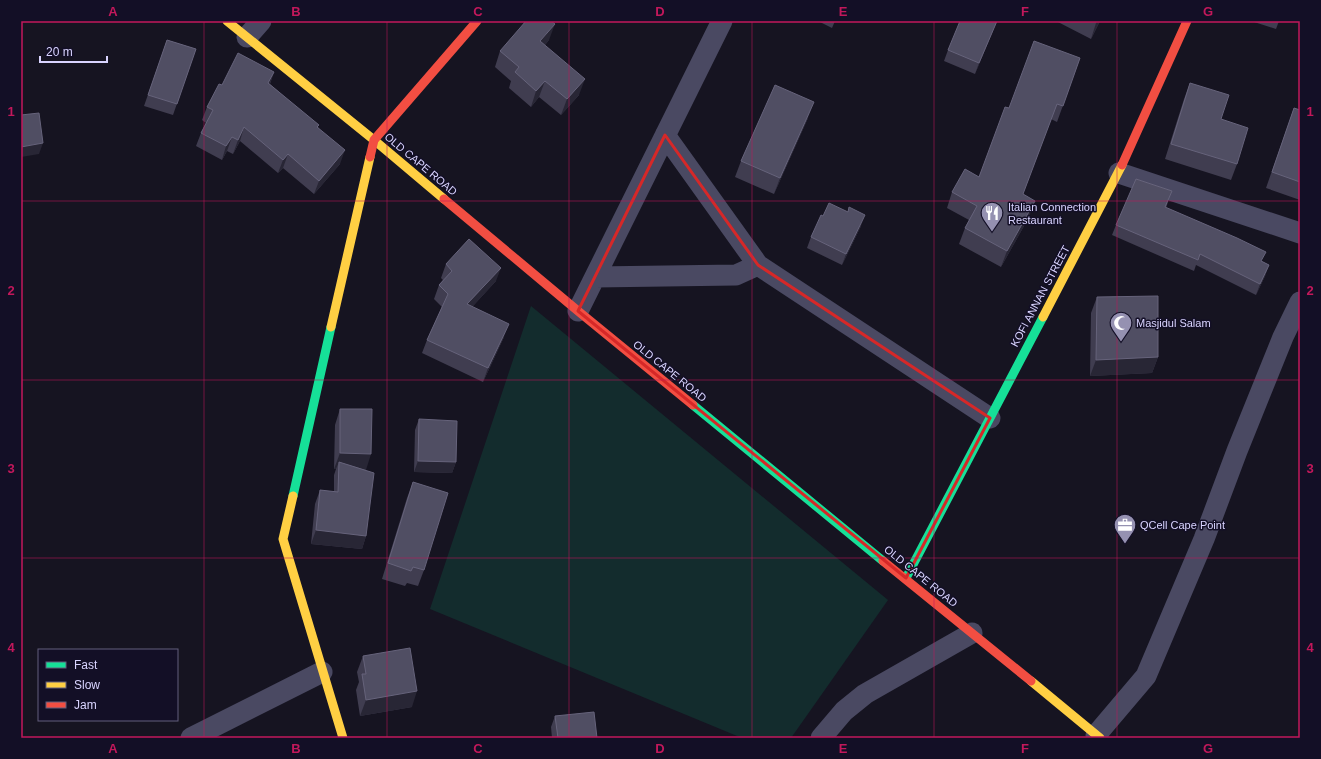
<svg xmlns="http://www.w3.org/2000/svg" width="1321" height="759" font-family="Arial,sans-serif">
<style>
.green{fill:#132c2d}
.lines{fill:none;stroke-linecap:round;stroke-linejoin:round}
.street{stroke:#4a4962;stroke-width:21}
.fast{stroke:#16e098;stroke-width:9}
.slow{stroke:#ffcf43;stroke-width:9}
.jam{stroke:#f24e42;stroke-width:9}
.wall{fill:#403d50}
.shaded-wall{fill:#282635}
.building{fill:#504e63;stroke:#66637b}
.marked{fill:none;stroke:#d62828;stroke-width:3;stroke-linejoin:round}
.grid{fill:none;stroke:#c2185b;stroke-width:1;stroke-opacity:0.55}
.labels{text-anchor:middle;stroke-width:3;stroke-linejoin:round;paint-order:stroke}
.street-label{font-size:11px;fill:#d9d4ff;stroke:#130f26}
.poi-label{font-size:11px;fill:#d9d4ff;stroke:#130f26;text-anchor:start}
.neatline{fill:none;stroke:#c2185b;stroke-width:1.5}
.grid-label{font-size:13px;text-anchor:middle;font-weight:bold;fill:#c2185b}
</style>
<rect width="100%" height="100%" fill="#161421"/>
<!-- green -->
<path class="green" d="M531 306 888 600 791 738H742L430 609Z"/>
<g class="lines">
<!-- street -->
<path class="street" d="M247 37 261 21
M665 135 758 265
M1119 173 1300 233
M595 277 736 275 758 265 990 418
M578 311 722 21
M1096 735 1146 676 1204 539 1237 451 1283 337 1300 302
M191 738 322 672
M821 738 844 711 865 694 972 633"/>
<!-- fast -->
<path class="fast" d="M693 405 883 561
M293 496 331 327
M906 578 1043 317"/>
<!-- slow -->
<path class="slow" d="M227 21 374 140 444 199
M1043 317 1122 165
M331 327 370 157
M293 496 283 539 343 738
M1031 681 1100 738"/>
<!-- jam -->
<path class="jam" d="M370 157 374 140 477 21
M1122 165 1187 21
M444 199 578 311 693 405
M883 561 1031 681"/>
</g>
<!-- wall -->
<path class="wall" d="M818 21H835L832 28Z
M997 21 975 74 944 61 948 50Z
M1056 21H1100L1091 39Z
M1251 21H1279L1276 29Z
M167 40 196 49 173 115 144 106Z
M549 40 545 45 579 95 561 115 539 97 531 107 509 88 511 81 495 67 500 51Z
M1080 58 1057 122 1051 119 1023 194 1029 217 1001 267 959 244 965 228 969 220 947 208 952 192 979 177 1009 108Z
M274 72 270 84 318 127 340 164 314 194 283 168 278 173 240 141 233 154 227 151 222 160 196 146 201 133 206 123 202 120 207 107 222 85Z
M1190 83 1237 164 1231 180 1165 159 1184 99Z
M1294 108 1300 110V200L1266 188Z
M808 118 774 194 735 177 741 161Z
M1168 202 1166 208 1269 265 1265 276 1256 295 1196 265 1194 271 1112 235 1116 225Z
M823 216 861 226 842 265 807 248 811 237Z
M446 264 496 281 472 307 504 337 483 382 422 353 427 340 442 307 434 299 439 285 443 280 441 278Z
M1097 297 1158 357 1152 373 1090 376 1091 313Z
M340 409 366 470V536L362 549 311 544 315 504 320 490 334 492V475L336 469H334L335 425Z
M419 419 456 462 452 473 414 472 415 430Z
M413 482 424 570 418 586 407 583 405 586 382 579 407 498Z
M363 656 412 707 360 716 356 690 359 682 357 672Z
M555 716 597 738H552L551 727Z"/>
<!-- shaded-wall -->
<path class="shaded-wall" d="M997 21 993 31 975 74 979 63Z
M1097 21H1100L1091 39 1096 23Z
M555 24 549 40 535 57 540 41Z
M274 72 269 86 268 83Z
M585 79 579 95 561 115 567 99Z
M545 81 539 97 531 107 536 91Z
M814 102 808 118 774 194 780 178Z
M244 127 240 141 233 154 238 140Z
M232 137 227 151 222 160 226 146Z
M43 143 39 154 21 157V147Z
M345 150 340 164 314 194 319 181Z
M288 154 283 168 278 173 283 160Z
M1035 201 1029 217 1001 267 1007 251Z
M865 215 861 226 842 265 846 254Z
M1269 265 1265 276 1256 295 1260 284Z
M501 268 496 281 462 318 467 304Z
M509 324 504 337 483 382 488 368Z
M1158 357 1152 373 1090 376 1096 360Z
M340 453 371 454 366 470 339 462 336 469H334Z
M418 461 456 462 452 473 414 472Z
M316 530 366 536 362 549 311 544Z
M417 691 412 707 360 716 366 700Z"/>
<!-- building -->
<path class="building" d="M526 21H551L555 24 540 41 585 79 567 99 545 81 536 91 515 72 519 67 500 51Z
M960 21H997L979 63 948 50Z
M167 40 196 49 177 104 148 95Z
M1034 41 1080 58 1063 106 1057 104 1023 194 1035 201 1007 251 965 228 977 206 952 192 965 169 979 177 1005 107 1009 108Z
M238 53 274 72 268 83 319 125 317 127 345 150 319 181 288 154 283 160 244 127 238 140 232 137 226 146 201 133 213 110 207 107 219 84 222 85Z
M1190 83 1229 95 1221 119 1248 128 1237 164 1171 144Z
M775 85 814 102 780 178 741 161Z
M1294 108 1300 110V182L1272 172Z
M39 113 43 143 21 147V115Z
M1136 179 1172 191 1165 207 1237 238 1266 252 1261 261 1269 265 1260 284 1200 254 1198 260 1116 225Z
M829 203 848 212 849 207 865 215 846 254 811 237 821 215 823 216Z
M469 239 501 268 467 304 509 324 488 368 427 340 448 294 439 285 452 271 446 264Z
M1158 296V357L1096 360 1097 297Z
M340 409H372L371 454 340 453Z
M419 419 457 421 456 462 418 461Z
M339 462 374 473 366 536 316 530 320 490 338 492Z
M413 482 448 493 424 570 413 567 411 571 388 563Z
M410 648 417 691 366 700 362 674H366L363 656Z
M594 712 597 738H558L555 716Z"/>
<!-- marked area -->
<path class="marked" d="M665 135 758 265 990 418 906 578 578 311Z"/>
<!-- grid -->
<path class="grid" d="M204 21V738M387 21V738M569 21V738M752 21V738M934 21V738M1117 21V738M21 201H1300M21 380H1300M21 558H1300"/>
<!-- icons -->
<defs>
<g id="restaurant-pin" transform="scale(1.15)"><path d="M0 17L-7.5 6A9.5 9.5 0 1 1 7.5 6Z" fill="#9591b1" stroke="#130f26"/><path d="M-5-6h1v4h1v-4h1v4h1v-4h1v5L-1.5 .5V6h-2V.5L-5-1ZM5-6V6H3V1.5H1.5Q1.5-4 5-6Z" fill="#fff"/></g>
<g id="mosque-pin" transform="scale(1.15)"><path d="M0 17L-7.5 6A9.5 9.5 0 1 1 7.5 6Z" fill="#9591b1" stroke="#130f26"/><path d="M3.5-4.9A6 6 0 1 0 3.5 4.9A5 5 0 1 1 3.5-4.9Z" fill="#fff"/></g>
<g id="office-pin" transform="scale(1.15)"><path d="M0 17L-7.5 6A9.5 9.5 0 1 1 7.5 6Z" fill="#9591b1" stroke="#130f26"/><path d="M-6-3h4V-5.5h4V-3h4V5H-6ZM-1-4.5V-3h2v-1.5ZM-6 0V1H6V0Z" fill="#fff"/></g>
</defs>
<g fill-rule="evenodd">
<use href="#restaurant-pin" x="992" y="213"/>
<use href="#mosque-pin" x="1121" y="323"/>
<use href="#office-pin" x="1125" y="525"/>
</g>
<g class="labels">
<!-- street labels -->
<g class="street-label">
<text transform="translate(421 164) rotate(40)" y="4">OLD CAPE ROAD</text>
<text transform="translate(1040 296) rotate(-62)" y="4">KOFI ANNAN STREET</text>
<text transform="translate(670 371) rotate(39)" y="4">OLD CAPE ROAD</text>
<text transform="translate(921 576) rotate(39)" y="4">OLD CAPE ROAD</text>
</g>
<!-- poi labels -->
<g class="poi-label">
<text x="1008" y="211">Italian Connection<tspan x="1008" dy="13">Restaurant</tspan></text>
<text x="1136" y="327">Masjidul Salam</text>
<text x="1140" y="529">QCell Cape Point</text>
</g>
</g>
<!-- border -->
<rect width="1321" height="759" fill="none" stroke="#130f26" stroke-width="44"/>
<!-- legend -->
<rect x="38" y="649" width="140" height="72" fill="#130f26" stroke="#625e7d"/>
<rect x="46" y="662" width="20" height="6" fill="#16e098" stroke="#625e7d"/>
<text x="74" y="669" font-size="12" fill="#d9d4ff">Fast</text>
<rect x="46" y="682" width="20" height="6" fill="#ffcf43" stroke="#625e7d"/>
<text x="74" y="689" font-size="12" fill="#d9d4ff">Slow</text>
<rect x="46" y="702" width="20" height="6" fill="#f24e42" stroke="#625e7d"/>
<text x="74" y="709" font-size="12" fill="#d9d4ff">Jam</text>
<!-- scale -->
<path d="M40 56v6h67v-6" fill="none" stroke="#d9d4ff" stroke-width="2"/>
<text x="46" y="56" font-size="12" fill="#d9d4ff" stroke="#130f26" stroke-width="3" paint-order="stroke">20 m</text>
<rect x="22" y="22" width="1277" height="715" class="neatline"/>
<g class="grid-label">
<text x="113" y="16">A</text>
<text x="296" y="16">B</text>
<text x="478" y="16">C</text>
<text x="660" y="16">D</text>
<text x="843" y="16">E</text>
<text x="1025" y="16">F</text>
<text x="1208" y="16">G</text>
<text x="11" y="116">1</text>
<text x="1310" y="116">1</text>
<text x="11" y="295">2</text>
<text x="1310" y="295">2</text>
<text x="11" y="473">3</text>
<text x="1310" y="473">3</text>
<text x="11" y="652">4</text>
<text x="1310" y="652">4</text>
<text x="113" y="753">A</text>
<text x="296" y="753">B</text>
<text x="478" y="753">C</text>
<text x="660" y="753">D</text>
<text x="843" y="753">E</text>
<text x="1025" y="753">F</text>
<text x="1208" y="753">G</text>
</g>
</svg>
